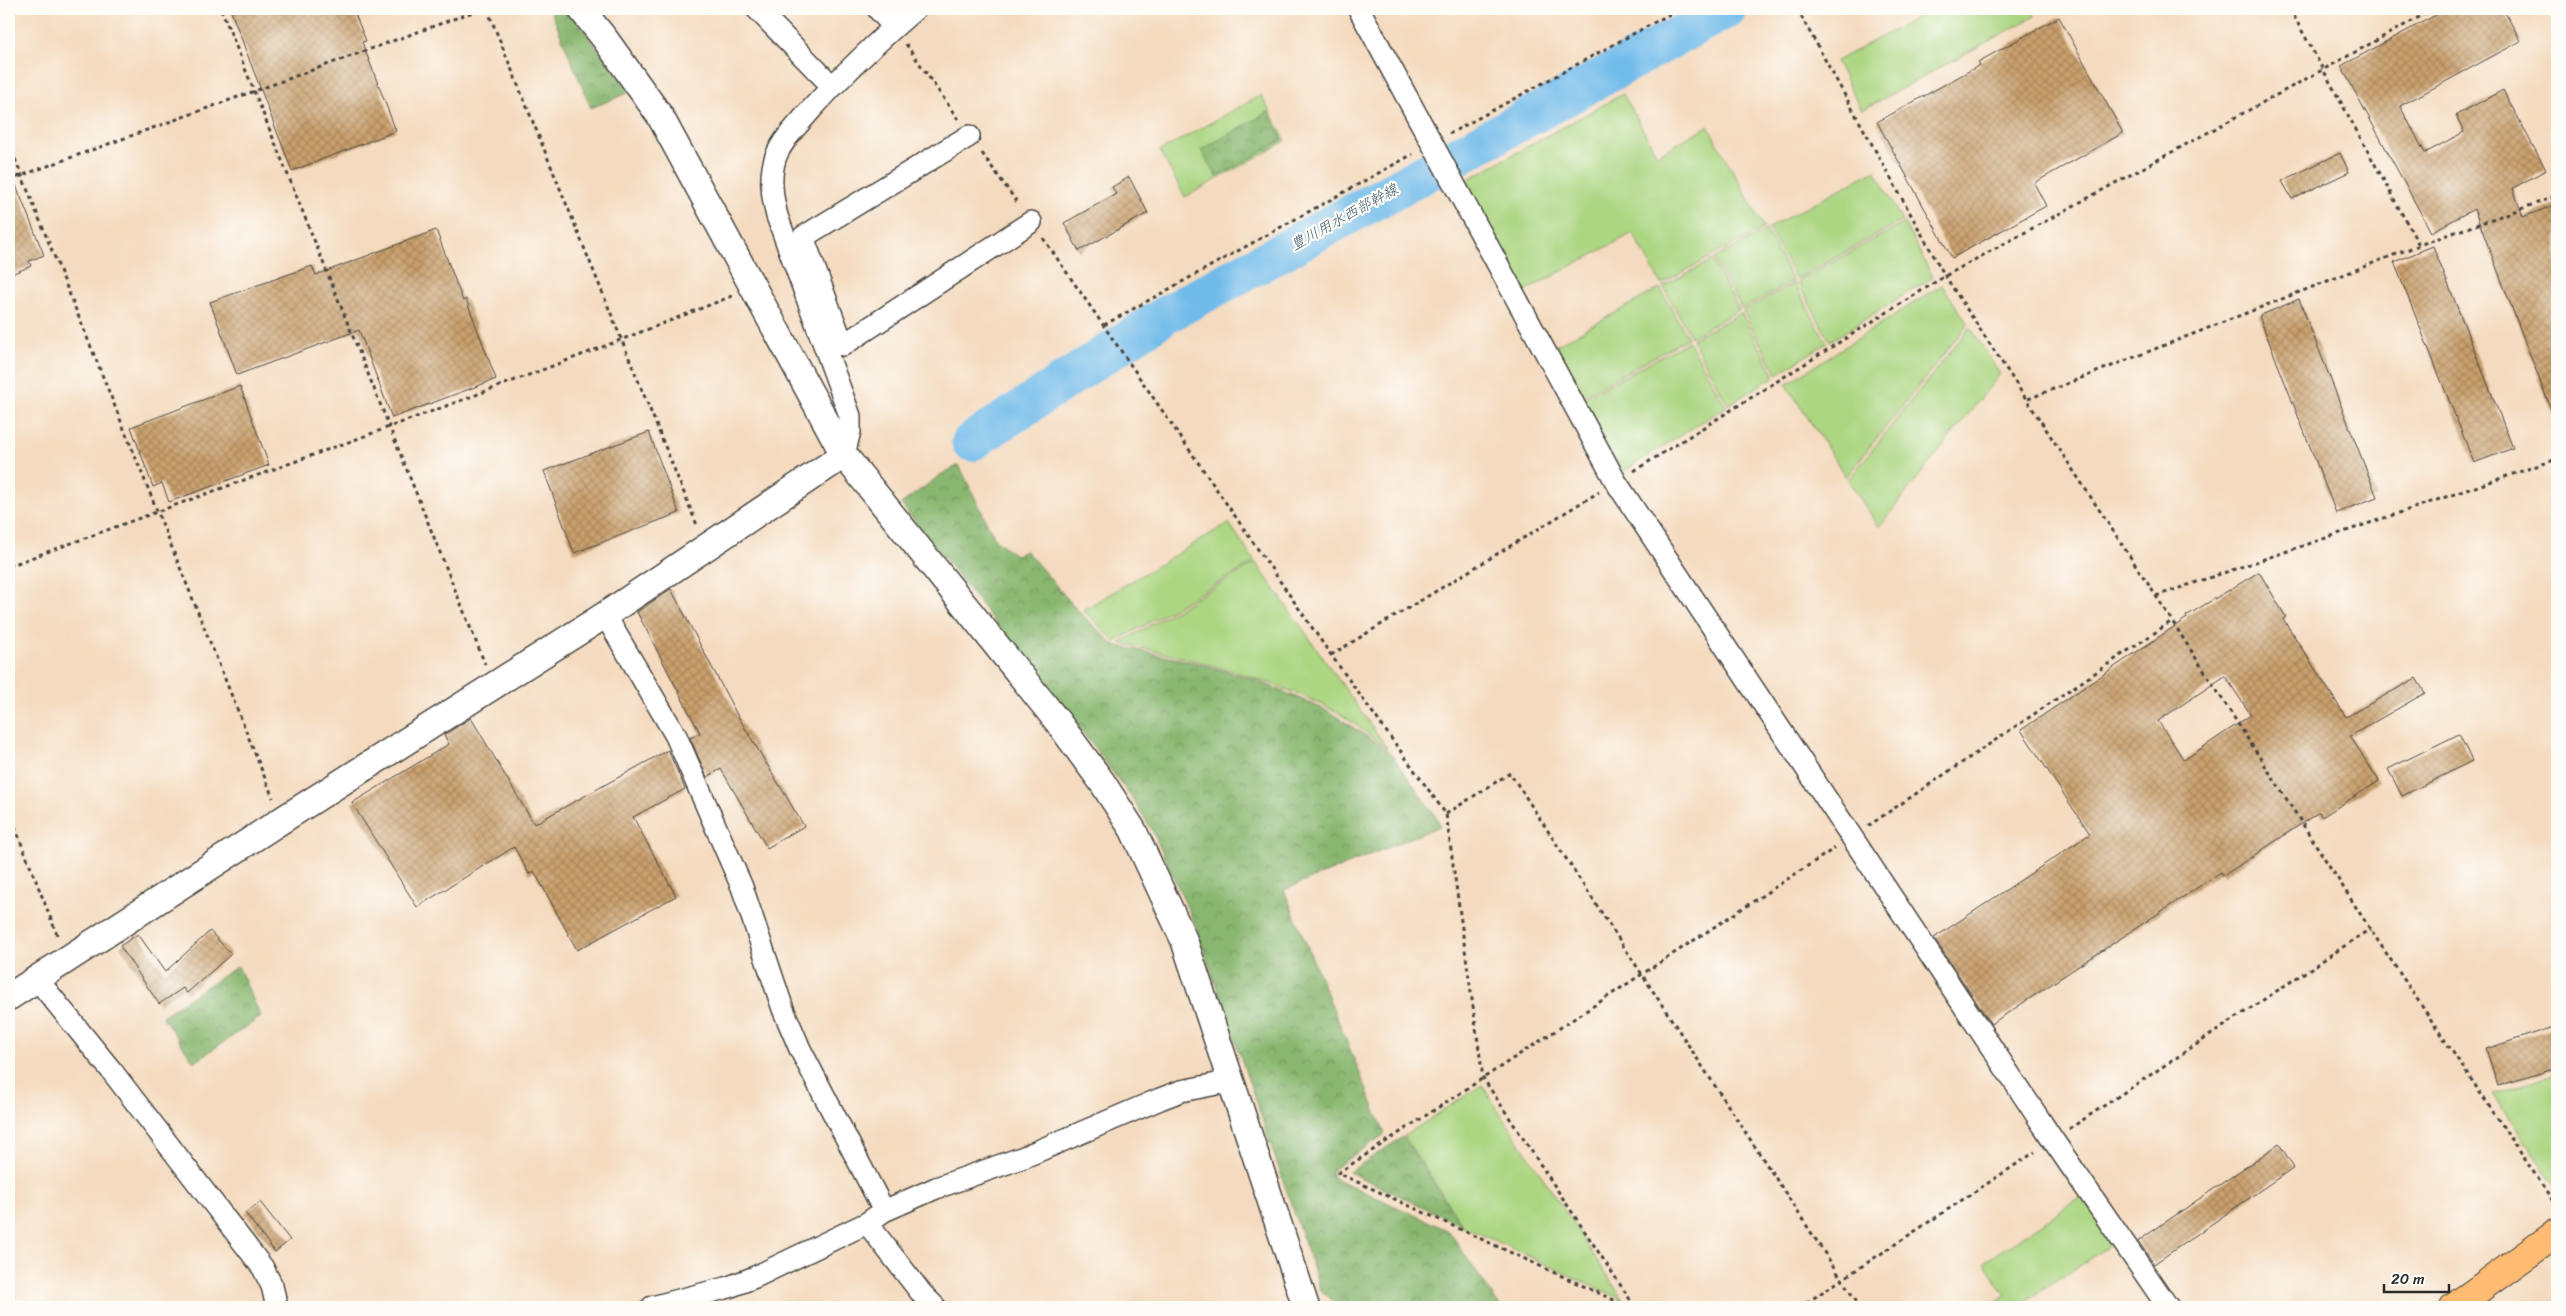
<svg xmlns="http://www.w3.org/2000/svg" width="2566" height="1316" font-family="Sriracha,'Klee One',sans-serif">
<style>
.grass{fill:#acd682;stroke:#6c8056}
.forest{fill:url(#forest-crowns);stroke:#5a714e}
.lines{fill:none;stroke-linecap:round;stroke-linejoin:round}
.river{stroke:#71bbea;stroke-width:39}
.building{fill:url(#building-cross-hatch);fill-rule:evenodd}
.minor-casing{stroke:#494541;stroke-width:24}
.tertiary-casing{stroke:#494541;stroke-width:29}
.primary-casing{stroke:#494541;stroke-width:30}
.path{stroke:#494541;stroke-width:3;stroke-dasharray:4 4;stroke-linecap:butt}
.minor{stroke:#fff;stroke-width:21}
.tertiary{stroke:#fff;stroke-width:26}
.primary{stroke:#ffbb71;stroke-width:28}
.labels{text-anchor:middle;stroke-width:4.5;stroke-linejoin:round;paint-order:stroke}
.water-label{font-size:15px;font-style:italic;fill:#445d6e;stroke:#fdfcf7}
</style>
<defs>
<pattern id="forest-crowns" width="20" height="18" patternUnits="userSpaceOnUse" patternTransform="scale(1.25)"><rect width="20" height="18" fill="#89b770"/><path d="M2 6a3 3 0 1 1 6 0M12 15a3 3 0 1 1 6 0" fill="none" stroke="#70955c"/></pattern>
<pattern id="building-cross-hatch" width="8" height="8" patternUnits="userSpaceOnUse" patternTransform="scale(1.25)"><rect width="8" height="8" fill="#caa06d"/><path d="M0 0l8 8M0 8l8-8" fill="none" stroke="#a4835a"/></pattern>
</defs>
<rect width="100%" height="100%" fill="#fdfcf7"/>
<filter id="ink" filterUnits="userSpaceOnUse"><feTurbulence type="fractalNoise" baseFrequency=".02" numOctaves="2"/><feDisplacementMap in="SourceGraphic" scale="10" xChannelSelector="R" yChannelSelector="G"/><feConvolveMatrix kernelMatrix="1 2 1 2 8 2 1 2 1" color-interpolation-filters="sRGB"/></filter>
<filter id="wash" filterUnits="userSpaceOnUse"><feTurbulence type="fractalNoise" baseFrequency=".0096" numOctaves="4" result="noise"/><feDisplacementMap in="SourceGraphic" scale="20" xChannelSelector="R" yChannelSelector="G"/><feGaussianBlur stdDeviation="1.12" result="paint"/><feColorMatrix in="noise" values="0 0 0 0 0 0 0 0 0 0 0 0 0 0 0 0 0 1.4 0 .05"/><feComposite in="paint" operator="in"/></filter>
<g filter="url(#wash)">
<rect width="100%" height="100%" fill="#f4dabe"/>
<!-- grass -->
<path class="grass" d="M1933 9H2031L2035 16 1862 110 1836 61Z
M1623 94 1657 155 1708 126 1764 228 1661 284 1633 233 1523 292 1463 182Z
M1261 95 1286 141 1185 197 1160 151Z
M1875 170 1902 221 1796 279 1768 228Z
M1904 223 1933 277 1830 341 1797 281Z
M1766 230 1793 281 1742 309 1714 259Z
M1712 260 1739 310 1691 337 1663 286Z
M1794 283 1827 343 1777 374 1743 311Z
M1942 285 1968 324 1846 477 1786 384Z
M1660 288 1688 338 1581 397 1553 347Z
M1741 313 1775 376 1728 405 1692 339Z
M1970 327 2000 374 1879 527 1848 480Z
M1689 341 1726 407 1622 472 1582 399Z
M1229 523 1255 562 1115 642 1083 610Z
M1256 563 1387 748C1368 735 1348 717 1327 707 1261 675 1191 659 1120 643Z
M2557 1073V1189L2493 1094Z
M1482 1085 1623 1300 1463 1226 1404 1136Z
M2084 1195 2116 1241 2017 1307H1989L2006 1296 1984 1262Z"/>
<!-- forest -->
<path class="forest" d="M550 9H567L571 13 630 92 591 108Z
M1268 112 1283 140 1217 177 1201 150Z
M959 465 995 539 1015 555 1026 551 1079 612 1114 645 1201 664 1256 680 1328 711 1389 751 1437 818 1440 826 1284 890 1385 1134 1333 1169 1332 1177 1449 1231 1500 1307H1341L1321 1291 1196 927 1153 832 1137 805 1094 747 901 504 942 474Z
M238 966 261 1017 194 1062 162 1016Z
M1403 1137 1461 1225 1349 1172Z"/>
<g class="lines">
<!-- river -->
<path class="river" d="M971 442 1167 314 1727 9"/>
</g>
<g id="blocks">
<!-- building -->
<path class="building" d="M230 9H353L366 41 362 42 396 131 292 171Z
M2447 9H2503L2521 41 2400 106 2425 153 2464 132 2456 115 2503 90 2546 170 2513 188 2523 217 2557 204V425L2474 209 2431 232 2341 66Z
M2059 17 2123 133 2034 183 2046 206 1952 258 1877 122 1980 65 1978 62Z
M2340 153 2349 172 2292 199 2282 181Z
M9 168 44 255 29 261 31 266 9 275Z
M1129 177 1148 213 1079 251 1064 223 1116 194 1112 187Z
M436 230 463 301 466 299 496 379 392 418 359 330 237 375 210 302 312 266 316 275Z
M2433 246 2513 448 2474 463 2394 262Z
M2299 299 2377 497 2336 513 2259 316Z
M240 386 269 465 169 502 162 483 153 487 131 427Z
M649 432 679 513 574 553 544 471Z
M2259 572 2286 617 2283 619 2346 717 2416 678 2425 693 2350 736 2379 781 2322 817 2319 812 2223 876 2221 872 1991 1024 1934 938 2090 834 2021 730 2187 618 2186 616ZM2225 676 2251 715 2184 760 2158 721Z
M671 589 736 713 804 826 767 848 721 769 707 777 690 738 700 733 637 612Z
M471 718 534 824 668 750 685 789 633 817 676 896 577 950 534 871 529 874 514 847 417 907 352 803 449 744 444 735Z
M2459 734 2472 761 2402 796 2388 769Z
M210 931 231 954 187 993 183 988 159 1004 120 946 138 934 165 972Z
M2557 1026V1068L2498 1086 2486 1049Z
M2279 1144 2294 1167 2154 1264 2138 1241Z
M260 1202 290 1240 275 1252 245 1213Z"/>
</g>
</g>
<g filter="url(#ink)">
<use href="#blocks" fill-opacity="0" stroke="#494541" stroke-width="1"/>
<g class="lines">
<!-- minor casing -->
<g class="minor-casing">
<path id="minor" d="M757 9 832 86
M878 9 894 27
M1359 9 1616 482 2053 1140 2168 1307
M969 136 803 237 843 345 1031 222
M844 455 850 431V416L777 216C772 196 769 176 776 156 783 139 797 126 808 113 841 76 878 41 915 9
M605 615 676 736 742 887 783 1009 800 1049 884 1211
M37 979 111 1070 263 1268 272 1286 277 1307
M867 1223 922 1294 935 1307
M652 1307 729 1287 755 1277 867 1223 884 1211 936 1188 1024 1157 1160 1099 1181 1091 1232 1081"/>
</g>
<!-- tertiary casing -->
<g class="tertiary-casing">
<path id="tertiary" d="M581 9 605 39 660 116 844 455 1058 722 1102 782 1133 830 1184 940 1306 1307
M9 997 282 820 605 615 844 455"/>
</g>
<!-- primary casing -->
<g class="primary-casing">
<path id="primary" d="M2454 1307 2557 1233"/>
</g>
<!-- path -->
<path class="path" d="M221 9 485 664
M487 9 697 525
M1797 9 1945 276 2156 596 2370 929 2557 1207
M2290 9 2419 245
M906 44 958 119
M1449 134 1679 9
M9 144 273 798
M982 153 1019 205
M9 180 481 9
M1043 238 1331 655 1446 814 1483 1078 1635 1307
M1104 325 1413 154
M2028 399 2419 245 2557 196
M1634 471 1945 276 2434 9
M9 566C250 477 493 392 732 296
M2156 596 2557 459
M1331 655 1599 492
M9 812 58 937
M1446 814 1510 773 1860 1307
M1868 826 2172 621
M2069 1129 2370 929
M1629 1307 1338 1173 1835 848
M1800 1307 2035 1152"/>
<!-- minor -->
<use href="#minor" class="minor"/>
<!-- tertiary -->
<use href="#tertiary" class="tertiary"/>
<!-- primary -->
<use href="#primary" class="primary"/>
</g>
</g>
<g class="labels">
<!-- water labels -->
<g class="water-label">
<text transform="translate(1344 217) rotate(-29)" y="5">豊川用水西部幹線</text>
</g>
</g>
<!-- margin -->
<rect width="2566" height="1316" fill="none" stroke="#fdfcf7" stroke-width="30"/>
<!-- scale -->
<path d="M2384 1284v8h65v-8" fill="none" stroke="#2b2b2b" stroke-width="2.5"/>
<text x="2391" y="1284" font-size="15" fill="#2b2b2b" stroke="#fdfcf7" stroke-width="4" paint-order="stroke">20 m</text>
</svg>
